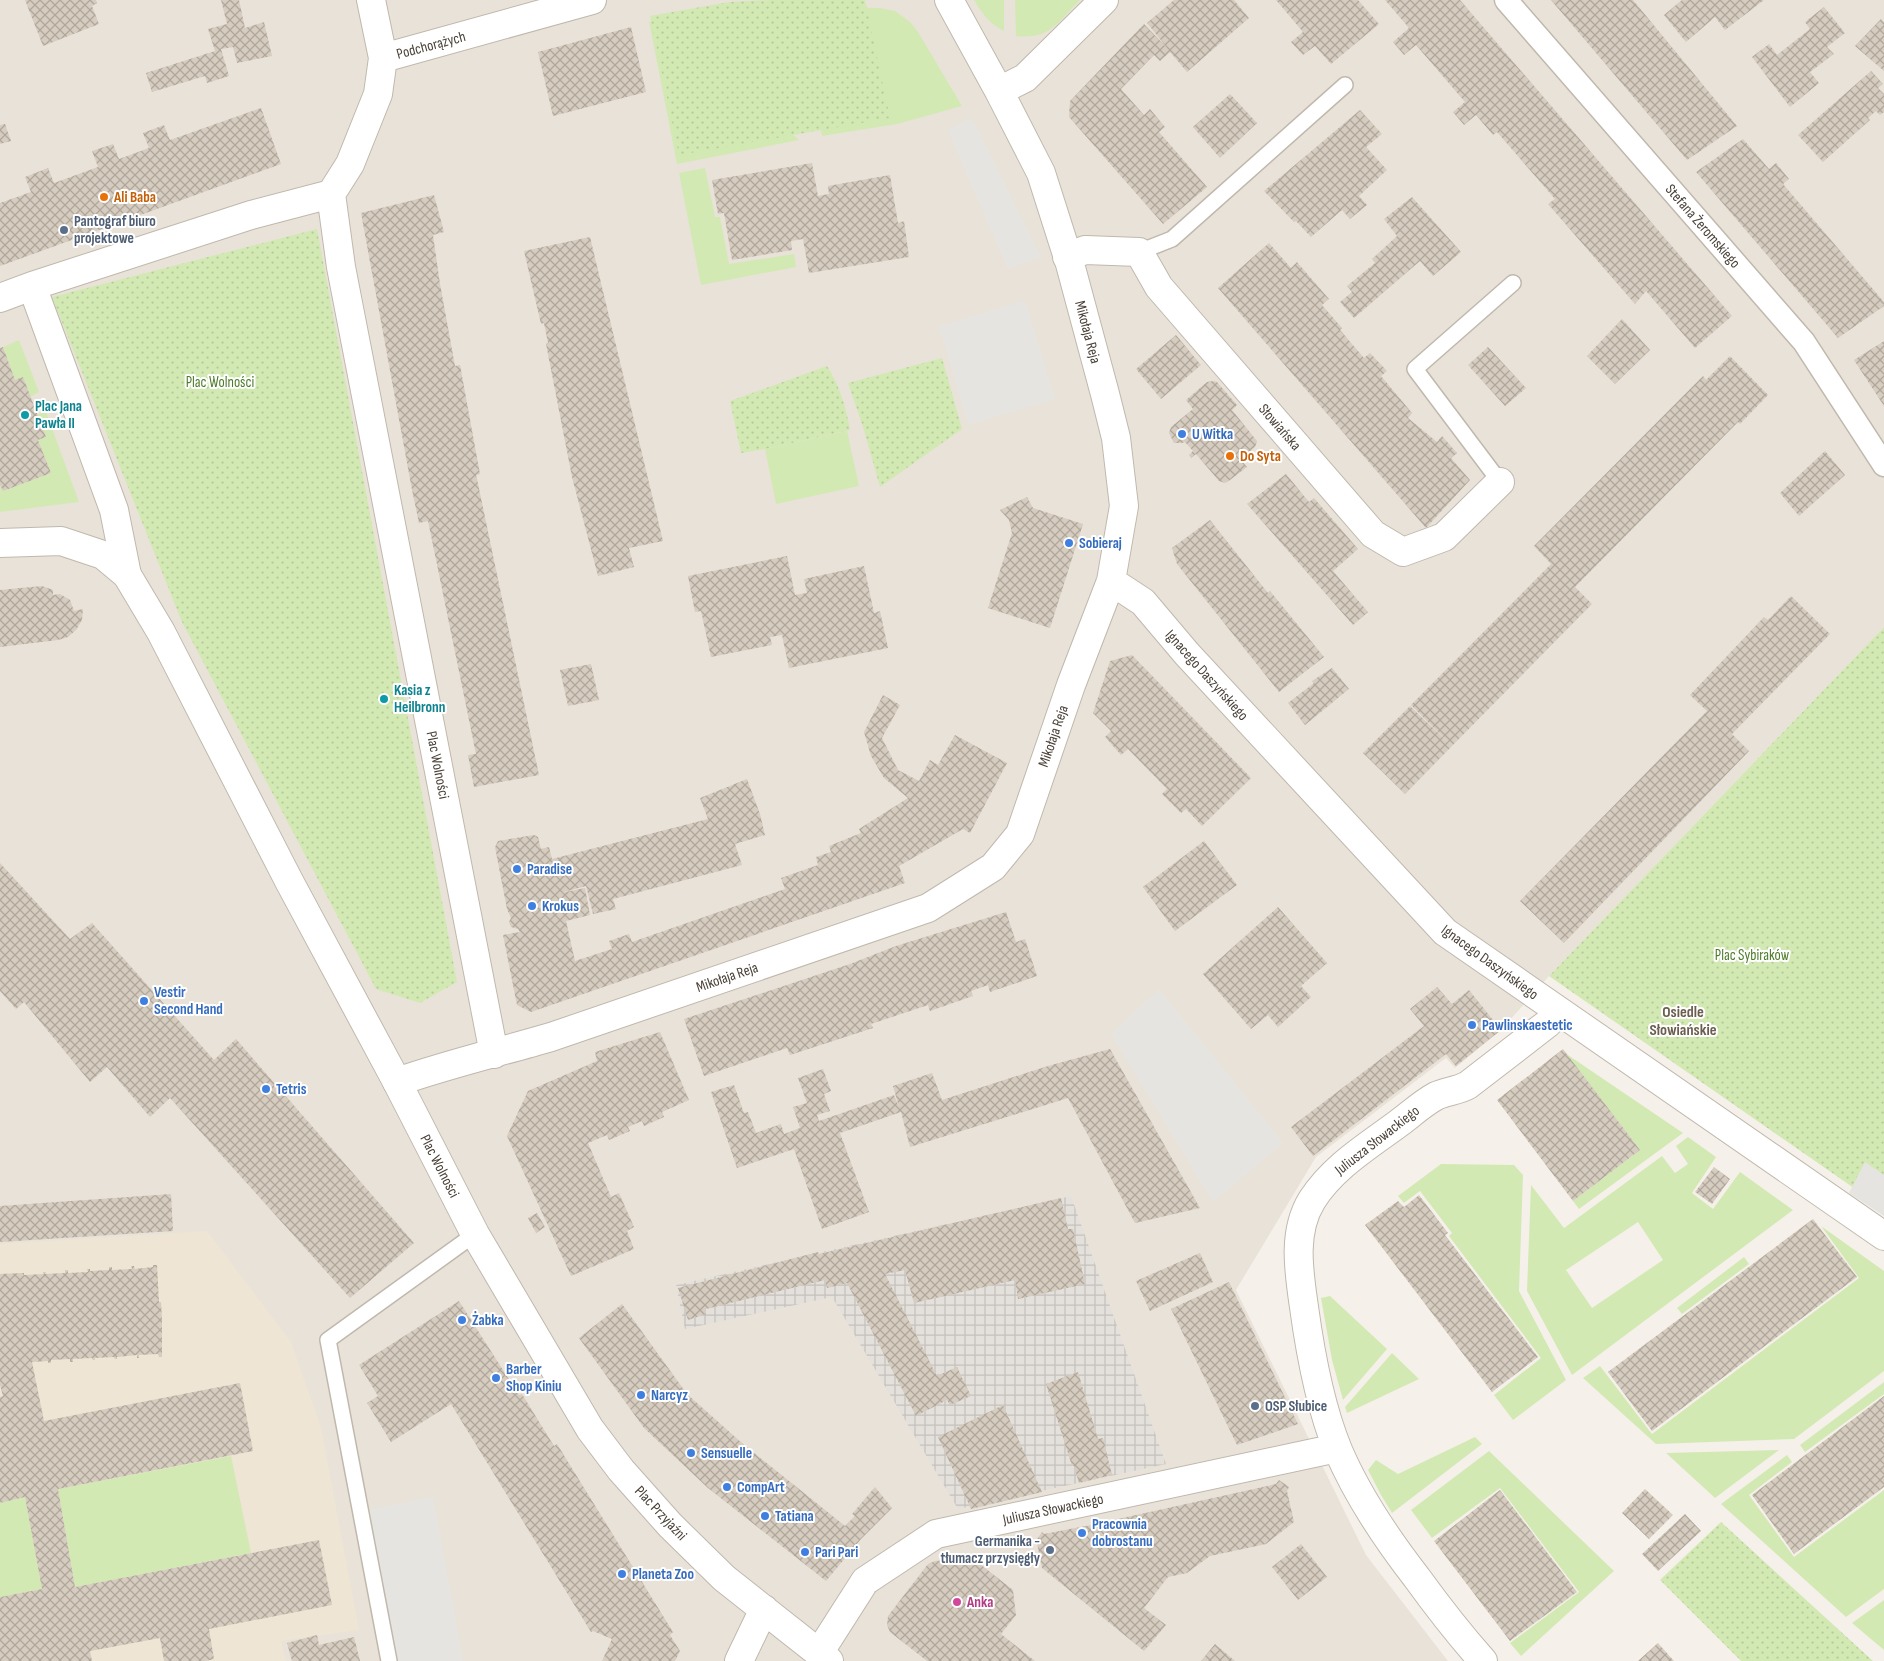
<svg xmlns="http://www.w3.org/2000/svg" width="1884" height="1661" font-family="'Sofia Sans Condensed',sans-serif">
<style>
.residential{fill:#e9e2d8}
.industrial{fill:url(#industrial-grid)}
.education{fill:#eee5d4}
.green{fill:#d3e9b3;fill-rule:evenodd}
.park{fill:url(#park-dots)}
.parking{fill:#e6e4e1}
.building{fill:url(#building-cross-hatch)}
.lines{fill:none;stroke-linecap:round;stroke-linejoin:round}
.service-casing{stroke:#c0b8ac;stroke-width:18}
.pedestrian-casing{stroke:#c0b8ac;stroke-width:25}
.minor-casing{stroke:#c0b8ac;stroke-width:30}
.tertiary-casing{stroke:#c0b8ac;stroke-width:30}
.service{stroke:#fff;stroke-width:15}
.pedestrian{stroke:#fff;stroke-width:22}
.minor{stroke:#fff;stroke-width:28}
.tertiary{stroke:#fff;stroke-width:28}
.food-dot{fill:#e8710a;stroke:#fff;stroke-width:2}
.service-dot{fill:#5c6f8a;stroke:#fff;stroke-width:2}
.culture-dot{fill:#0f9aa8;stroke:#fff;stroke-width:2}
.shop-dot{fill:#3f7fe0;stroke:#fff;stroke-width:2}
.hotel-dot{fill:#d1479c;stroke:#fff;stroke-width:2}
.labels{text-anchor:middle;stroke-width:4;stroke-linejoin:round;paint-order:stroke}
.street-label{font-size:15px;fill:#494138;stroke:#fff}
.food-label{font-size:15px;font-weight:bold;fill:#c56008;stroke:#fff;text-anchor:start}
.service-label{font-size:15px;font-weight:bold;fill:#4e5e75;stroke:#fff;text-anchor:start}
.park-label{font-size:15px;fill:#4d7b2a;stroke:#fff}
.culture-label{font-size:15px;font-weight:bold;fill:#0d838f;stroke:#fff;text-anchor:start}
.shop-label{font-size:15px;font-weight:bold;fill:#366cbe;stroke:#fff;text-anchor:start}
.hotel-label{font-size:15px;font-weight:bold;fill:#b23c85;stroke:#fff;text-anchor:start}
.neighbourhood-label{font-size:16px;font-weight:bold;fill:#6c5e4f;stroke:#fff}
</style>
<defs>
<pattern id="industrial-grid" width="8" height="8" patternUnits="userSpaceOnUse" patternTransform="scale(1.25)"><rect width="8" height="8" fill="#e4e0db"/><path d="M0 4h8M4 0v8" fill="none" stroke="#c5c1bd"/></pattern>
<pattern id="park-dots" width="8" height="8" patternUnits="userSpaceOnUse" patternTransform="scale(1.25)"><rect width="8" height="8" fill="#d3e9b3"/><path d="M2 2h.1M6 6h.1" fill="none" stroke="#b7c99b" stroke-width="1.8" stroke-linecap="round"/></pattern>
<pattern id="building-cross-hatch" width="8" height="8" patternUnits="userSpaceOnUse" patternTransform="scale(1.25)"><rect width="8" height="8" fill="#d6ccbf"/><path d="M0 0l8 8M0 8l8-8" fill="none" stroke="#b0a79c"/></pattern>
</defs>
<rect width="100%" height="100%" fill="#f5f1ea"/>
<!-- residential -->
<path class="residential" d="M0 0H1884V627L1549 976 1501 1030 1455 1068 1446 1058 1316 1157 1236 1290 1366 1555 1448 1661H0Z"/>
<!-- industrial -->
<path class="industrial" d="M1071 1196 1166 1464 958 1509 832 1297 685 1329 676 1285Z"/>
<!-- education -->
<path class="education" d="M207 1231 291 1342 321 1427 359 1630 281 1641 286 1661H0V1244Z"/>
<!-- green -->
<path class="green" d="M974 0H1004V31C990 24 982 14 974 0Z
M1015 0H1080C1058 22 1050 40 1016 36Z
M801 7 880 8 895 11 910 22 918 32 962 106 897 124 822 136Z
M649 21 703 64 749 97 799 140 677 164Z
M705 168 715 217H720L729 264 794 254 796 267 701 285 679 173Z
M19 340 39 392 30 397 23 377 15 380 3 347Z
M46 412 79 502 0 512V485L3 491 51 473 38 440 46 437 37 415Z
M847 431 859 486 776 504 765 449Z
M1565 1053 1683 1133 1579 1209 1573 1201 1640 1150Z
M1688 1137 1716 1157 1692 1193 1713 1209 1740 1172 1793 1210 1572 1375 1527 1291 1531 1185 1564 1228 1662 1156 1675 1173 1688 1164 1676 1146ZM1638 1222 1663 1260 1592 1308 1566 1270Z
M1441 1164 1514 1165 1523 1175 1519 1291 1566 1380 1513 1420 1494 1395 1541 1358 1449 1236 1452 1233 1420 1191 1404 1203 1398 1196Z
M1821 1226 1884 1271V1371L1794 1439 1656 1444 1583 1378 1600 1366 1652 1434 1859 1278Z
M1744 1257 1749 1264 1682 1314 1677 1308Z
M1330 1296 1387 1349 1343 1400 1332 1360 1321 1298Z
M1392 1353 1419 1379 1347 1413 1345 1407Z
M1884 1382V1394L1805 1452 1800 1445Z
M1475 1437 1482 1444 1392 1513 1381 1495 1368 1470 1376 1460 1398 1474Z
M1779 1450 1715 1498 1666 1453Z
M1489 1451 1614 1571 1521 1656 1510 1643 1579 1592 1500 1488 1432 1538 1411 1510Z
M1787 1455 1792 1462 1749 1495 1794 1557 1884 1490V1589L1846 1617 1721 1504Z
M231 1456 251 1553 75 1587 58 1489Z
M25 1497 42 1589 0 1597V1503Z
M1884 1600V1650L1852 1623Z"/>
<!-- park -->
<path class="park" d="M771 0H865L890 118 679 155 650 16 729 2Z
M317 229 457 982 420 1003 376 989 182 622 52 297Z
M942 358 962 429 880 487 863 427 848 383Z
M827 366C840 386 846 407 850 430L765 449 741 453 730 401Z
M1884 627V1209L1549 976Z
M1721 1522 1873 1661H1741L1660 1580Z"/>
<!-- parking -->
<path class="parking" d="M972 118 1041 257 1008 269 948 130Z
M1025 301 1055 399 968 425 939 326Z
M1159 989 1283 1143 1213 1202 1111 1034Z
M1865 1162 1884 1175V1216L1849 1193Z
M433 1497 463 1661H397L367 1510Z"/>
<!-- building -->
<path class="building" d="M25 0H96L97 3 92 6 99 24 43 46Z
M221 0H239L245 28 264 22 272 56 237 63 233 47 221 49 229 76 207 83 205 76 152 92 146 73 215 51 208 29 227 24Z
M1174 0H1234L1249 18 1187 72 1170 52 1160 61 1154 55 1121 89 1144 115 1150 109 1165 127 1159 132 1207 187 1163 224 1069 117 1070 101 1144 24 1168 49 1147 23Z
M1276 0H1358L1379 24 1331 64 1315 46 1303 55 1291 42 1303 32Z
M1385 0H1460L1732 316 1695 348 1646 291 1635 304 1548 204 1555 199 1497 132 1493 135 1476 115 1464 125 1453 112 1465 102 1416 45 1404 55 1393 42 1409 28Z
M1551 0H1633L1737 126 1687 160Z
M1682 0H1764L1725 30 1715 17 1686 42 1664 15Z
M1824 7 1845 33 1827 47 1834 54 1810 72 1819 83 1790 107 1752 57 1769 44 1777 55 1810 29 1805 22Z
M1881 19 1884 22V71L1855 46Z
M631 27 646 92 553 116 538 52Z
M1871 71 1883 84 1878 88 1884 94V112L1880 115 1876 111 1868 118 1870 120 1823 162 1798 135Z
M1230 94 1257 123 1220 158 1193 127Z
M261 108 281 164 0 266V203L31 192 25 177 48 168 54 183 98 167 92 151 113 144 119 159 149 148 143 133 164 125 170 140Z
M1360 110 1382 134 1366 147 1387 170 1359 196 1367 205 1350 219 1342 210 1311 237 1296 221 1294 222 1264 191Z
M5 124 11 141 0 144V125Z
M1743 139 1769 169 1776 163 1789 179 1783 184 1884 302V306L1838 338 1696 172Z
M812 163 818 196 829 194 828 186 890 175 898 223 904 221 909 257 809 273 803 239 791 241 792 250 732 260 724 213 718 214 712 180Z
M434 195 444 232 433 235 440 284 455 366 460 365 480 474 476 475 477 479 539 775 474 787 468 755 476 754 428 521 419 523 412 490 361 213Z
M1412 197 1461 252 1433 276 1420 261 1354 318 1340 302 1352 292 1347 286 1375 263 1372 259 1397 236 1384 219Z
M590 237 663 541 629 548 634 567 598 576 572 477 546 344 548 343 544 323 541 324 524 251Z
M1269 243 1291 268 1297 262 1329 299 1322 305 1342 328 1340 330 1364 358 1370 353 1387 371 1381 376 1412 413 1408 418 1437 442 1442 436 1457 453 1451 458 1470 480 1426 528 1218 288Z
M1622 319 1650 350 1615 384 1587 356Z
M1176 335 1201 365 1161 399 1136 369Z
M1884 341V406L1854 360Z
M3 347 15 380 23 377 46 437 38 440 51 473 3 491 0 485V348Z
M1488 347 1526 388 1505 406 1468 365Z
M1730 356 1768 395 1740 424 1738 422 1575 587 1592 604 1452 746 1411 705 1551 564 1534 546 1703 376 1706 380Z
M1213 381 1217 382 1237 405 1232 410 1257 441 1255 447 1240 459 1247 467 1230 480 1225 483 1219 481 1196 454 1191 458 1189 455 1193 451 1185 442 1182 443H1174L1169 433 1171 427 1193 409 1186 400 1207 382Z
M1825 451 1845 475 1799 516 1780 493Z
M1286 474 1309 502 1314 498 1358 549 1333 571 1368 612 1353 625 1247 504Z
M1027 497 1033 508 1083 524 1050 628 988 608 1012 533 1009 520 1000 510Z
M1210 520 1268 593 1270 591 1324 657 1279 692 1177 564 1172 548Z
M787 556 795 595 807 593 804 579 864 566 874 613 880 611 888 648 789 668 782 635 770 637 772 645 711 657 701 611 695 612 688 576Z
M42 586 53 590V595L60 594 70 600 74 611 83 609 82 620 76 630 68 637 58 640 0 647V590Z
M1791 596 1830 634 1732 734 1749 751 1564 943 1520 901 1707 711 1690 695 1764 617 1768 620Z
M1132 655 1251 778 1202 826 1186 809 1181 813 1162 794 1167 789 1128 749 1121 755 1105 737 1111 731 1093 713 1110 661Z
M591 664 599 700 568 706 560 670Z
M1332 668 1349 689 1305 725 1288 703 1314 683 1312 681Z
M883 695 900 705 882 738 898 770 919 781 930 760 938 765 955 735 1007 763 970 833 963 829 899 866 905 883 531 1012 517 1005 503 935 520 932 518 929 511 927 509 922 511 918 507 909 495 847 498 841 534 835 538 837 541 849 549 847 552 859 708 819 700 798 747 779 760 814 765 835 735 844 742 865 613 899 616 909 593 914 586 886 560 893 585 888 590 915 566 921 575 961 612 949 609 941 629 934 632 942 785 889 781 878 818 865 816 857 831 852 829 846 861 833 859 829 908 798 884 778 871 756 864 732Z
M1410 706 1452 746 1405 794 1363 753Z
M1204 841 1237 885 1175 931 1143 887Z
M0 863 70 939 92 923 214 1060 236 1039 414 1243 350 1298 170 1098 150 1117 107 1067 90 1082 24 1002 16 1009 0 991Z
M1278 907 1327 963 1301 986 1311 997 1278 1027 1268 1015 1251 1029 1203 974Z
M1006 912 1016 942 1025 939 1037 976 990 992 988 985 971 991 973 996 930 1011 928 1005 871 1024 873 1028 790 1055 787 1048 704 1076 684 1019 850 964 896 946Z
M1437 987 1452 1004 1469 990 1501 1030 1456 1066 1446 1054 1313 1156 1291 1127 1424 1026 1410 1009Z
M660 1032 689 1100 662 1112 664 1117 644 1126 642 1121 628 1127 630 1131 609 1140 607 1135 588 1143 611 1197 619 1193 634 1227 627 1231 634 1249 571 1276 507 1136 528 1091 597 1061 595 1052Z
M1110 1049 1200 1208 1135 1223 1068 1098 910 1147 901 1112 840 1133 869 1212 822 1229 794 1149 737 1168 711 1092 734 1085 744 1113 748 1112 756 1133 781 1124 784 1134 800 1128 793 1107 807 1103 798 1078 823 1069 831 1091 824 1094 830 1111 817 1115 819 1121 894 1095 899 1107 893 1086 932 1073 942 1100 1048 1066Z
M1563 1049 1640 1150 1573 1201 1497 1100Z
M1714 1167 1730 1179 1712 1204 1695 1192Z
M171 1194 173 1231 0 1242V1206Z
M1419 1195 1448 1233 1445 1235 1538 1357 1492 1392 1365 1225 1398 1201 1404 1207Z
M1061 1198 1068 1229H1073L1085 1284 1018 1299 1015 1280 914 1303 905 1270 885 1274 937 1376 957 1367 971 1396 950 1405 947 1400 916 1416 847 1283 827 1288 825 1280 706 1309V1314L688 1320 678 1288 818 1252 819 1254Z
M537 1213 545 1227 536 1233 528 1218Z
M1813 1219 1857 1277 1652 1431 1608 1372Z
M1200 1253 1213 1282 1150 1311 1136 1281Z
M153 1265H157L159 1302H161L162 1319V1357H159L158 1354 139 1355V1358H137V1355L117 1357V1359H115L114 1357 95 1358V1360H93L92 1358 73 1359V1362H70V1359L51 1360V1363H48V1361L32 1362 44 1421 240 1383 253 1451 58 1489 75 1587 319 1540 332 1605 209 1629 214 1659 206 1661H164L160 1638 90 1651 92 1661H0V1597L42 1589 25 1497 0 1503V1397L3 1396 0 1385V1274L24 1273V1275L44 1274 43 1272H46L45 1274 65 1273V1270H68V1273L88 1272 87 1269H90V1271L109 1270V1267H112V1270L132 1269 131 1266H134L135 1269 153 1267Z
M1229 1282 1298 1424 1237 1445 1171 1309Z
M459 1301 519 1395 522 1394 554 1446 557 1444 673 1632 670 1635 680 1651 675 1661H602L612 1639 593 1631 591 1632 451 1404 391 1442 367 1403 378 1396 359 1365Z
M622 1304 687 1394 743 1444 845 1526 855 1516 852 1514 875 1487 892 1508 861 1539 826 1581 708 1488 644 1428 579 1338Z
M1078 1372 1098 1439 1103 1438 1112 1475 1079 1483 1074 1466H1072L1046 1384Z
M1884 1396V1487L1794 1554 1752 1495Z
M1003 1405 1042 1492 971 1509 938 1437Z
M1279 1480 1289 1487 1287 1491 1294 1522 1266 1544 1210 1556 1187 1573 1168 1577 1144 1608 1166 1625 1144 1651 1042 1568 1037 1543 1035 1542 1042 1532 1044 1534 1091 1525 1276 1484Z
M1645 1489 1673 1515 1649 1539 1622 1513Z
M1500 1490 1577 1592 1510 1641 1434 1541Z
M1685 1514 1701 1531 1658 1571 1642 1554Z
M1301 1544 1327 1577 1298 1600 1272 1567Z
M971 1557 1013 1590 1016 1615 1001 1634 1035 1661H927L890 1632 887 1625 888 1616 928 1564 935 1561Z
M317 1635 319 1645 354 1637 360 1661H292L287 1643Z
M1658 1643 1674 1661H1638Z
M1215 1644 1235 1661H1201Z"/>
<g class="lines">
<!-- service casing -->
<g class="service-casing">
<path id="service" d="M1139 252 1172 239 1345 85
M1500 482 1415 369 1513 283
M389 1661 328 1340 475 1234"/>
</g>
<!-- pedestrian casing -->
<g class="pedestrian-casing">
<path id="pedestrian" d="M1506 0 1804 342 1884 465"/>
</g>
<!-- minor casing -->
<g class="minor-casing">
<path id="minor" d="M371 0 383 58
M999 91 1025 78 1104 0
M331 194 341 267 494 1054
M331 194 350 164 378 94 383 58 592 0
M1067 257 1085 250 1139 252 1159 287 1373 534 1403 552 1444 537 1500 482
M32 286 251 215 331 194
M0 298 32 286 114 510 127 575
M1111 581 1143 602 1187 654 1445 932 1884 1236
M397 1082C448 1064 500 1052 551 1037L928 908 993 867 1020 834 1071 685 1111 581 1124 506 1116 438 1105 394 1070 264 1041 173 999 91 949 0
M819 1653 865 1581 936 1534 1337 1448
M1483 1661C1459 1634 1438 1607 1417 1578 1386 1538 1358 1497 1338 1450 1321 1409 1310 1351 1304 1307 1299 1272 1292 1232 1312 1200 1333 1167 1368 1146 1399 1123 1411 1114 1423 1103 1436 1096 1446 1091 1458 1091 1468 1085L1547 1024 1559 1012"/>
</g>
<!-- tertiary casing -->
<g class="tertiary-casing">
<path id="tertiary" d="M0 543 61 541 103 555 127 575 161 632 289 881 397 1082 475 1234 590 1429 621 1470 670 1525 724 1578 829 1661
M739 1661 764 1609"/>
</g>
<!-- service -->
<use href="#service" class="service"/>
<!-- pedestrian -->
<use href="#pedestrian" class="pedestrian"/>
<!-- minor -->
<use href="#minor" class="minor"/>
<!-- tertiary -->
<use href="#tertiary" class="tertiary"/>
</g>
<!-- markers -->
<g class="food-dot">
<circle cx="104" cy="197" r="5"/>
<circle cx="1230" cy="456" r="5"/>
</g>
<g class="service-dot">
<circle cx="64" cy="230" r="5"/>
<circle cx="1255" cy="1406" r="5"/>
<circle cx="1050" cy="1550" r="5"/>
</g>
<g class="culture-dot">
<circle cx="25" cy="415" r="5"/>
<circle cx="384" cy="699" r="5"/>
</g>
<g class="shop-dot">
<circle cx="1182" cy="434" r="5"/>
<circle cx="1069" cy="543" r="5"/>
<circle cx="517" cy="869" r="5"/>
<circle cx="532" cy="906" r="5"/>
<circle cx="144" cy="1001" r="5"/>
<circle cx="1472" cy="1025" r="5"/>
<circle cx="266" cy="1089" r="5"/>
<circle cx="462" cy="1320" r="5"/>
<circle cx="496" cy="1378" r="5"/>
<circle cx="641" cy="1395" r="5"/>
<circle cx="691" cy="1453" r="5"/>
<circle cx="727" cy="1487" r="5"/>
<circle cx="765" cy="1516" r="5"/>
<circle cx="1082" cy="1533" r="5"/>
<circle cx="805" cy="1552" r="5"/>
<circle cx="622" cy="1574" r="5"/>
</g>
<circle class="hotel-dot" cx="957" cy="1602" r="5"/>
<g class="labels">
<!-- street labels -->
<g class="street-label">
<text transform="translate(431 45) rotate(-15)" y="5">Podchorążych</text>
<text transform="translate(1703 226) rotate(49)" y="5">Stefana Żeromskiego</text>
<text transform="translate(1088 332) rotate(75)" y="5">Mikołaja Reja</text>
<text transform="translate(1280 427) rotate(49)" y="5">Słowiańska</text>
<text transform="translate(1207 675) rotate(48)" y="5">Ignacego Daszyńskiego</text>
<text transform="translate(1053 736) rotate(-71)" y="5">Mikołaja Reja</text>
<text transform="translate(438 765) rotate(79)" y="5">Plac Wolności</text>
<text transform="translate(1490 962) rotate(36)" y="5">Ignacego Daszyńskiego</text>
<text transform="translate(727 977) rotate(-19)" y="5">Mikołaja Reja</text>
<text transform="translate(1377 1140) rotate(-38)" y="5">Juliusza Słowackiego</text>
<text transform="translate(440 1166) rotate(63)" y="5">Plac Wolności</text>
<text transform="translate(1053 1509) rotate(-12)" y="5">Juliusza Słowackiego</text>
<text transform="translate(661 1513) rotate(47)" y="5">Plac Przyjaźni</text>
</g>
<!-- food labels -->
<g class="food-label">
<text x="114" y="202">Ali Baba</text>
<text x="1240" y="461">Do Syta</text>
</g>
<!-- service labels -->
<g class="service-label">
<text x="74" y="226">Pantograf biuro<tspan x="74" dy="17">projektowe</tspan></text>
<text x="1265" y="1411">OSP Słubice</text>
<text x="1040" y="1546" text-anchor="end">Germanika -<tspan x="1040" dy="17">tłumacz przysięgły</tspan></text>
</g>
<!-- park labels -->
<g class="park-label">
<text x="220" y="387">Plac Wolności</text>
<text x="1752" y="960">Plac Sybiraków</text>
</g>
<!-- culture labels -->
<g class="culture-label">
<text x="35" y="411">Plac Jana<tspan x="35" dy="17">Pawła II</tspan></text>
<text x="394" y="695">Kasia z<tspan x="394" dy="17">Heilbronn</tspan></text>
</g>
<!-- shop labels -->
<g class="shop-label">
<text x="1192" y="439">U Witka</text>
<text x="1079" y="548">Sobieraj</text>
<text x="527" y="874">Paradise</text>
<text x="542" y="911">Krokus</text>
<text x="154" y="997">Vestir<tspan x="154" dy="17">Second Hand</tspan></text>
<text x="1482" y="1030">Pawlinskaestetic</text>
<text x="276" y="1094">Tetris</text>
<text x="472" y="1325">Żabka</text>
<text x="506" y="1374">Barber<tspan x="506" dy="17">Shop Kiniu</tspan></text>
<text x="651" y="1400">Narcyz</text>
<text x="701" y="1458">Sensuelle</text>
<text x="737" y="1492">CompArt</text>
<text x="775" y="1521">Tatiana</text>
<text x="1092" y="1529">Pracownia<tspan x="1092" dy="17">dobrostanu</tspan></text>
<text x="815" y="1557">Pari Pari</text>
<text x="632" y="1579">Planeta Zoo</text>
</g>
<!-- hotel labels -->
<g class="hotel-label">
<text x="967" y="1607">Anka</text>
</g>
<!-- neighbourhood labels -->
<g class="neighbourhood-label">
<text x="1683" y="1017">Osiedle<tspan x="1683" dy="18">Słowiańskie</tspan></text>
</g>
</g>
</svg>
